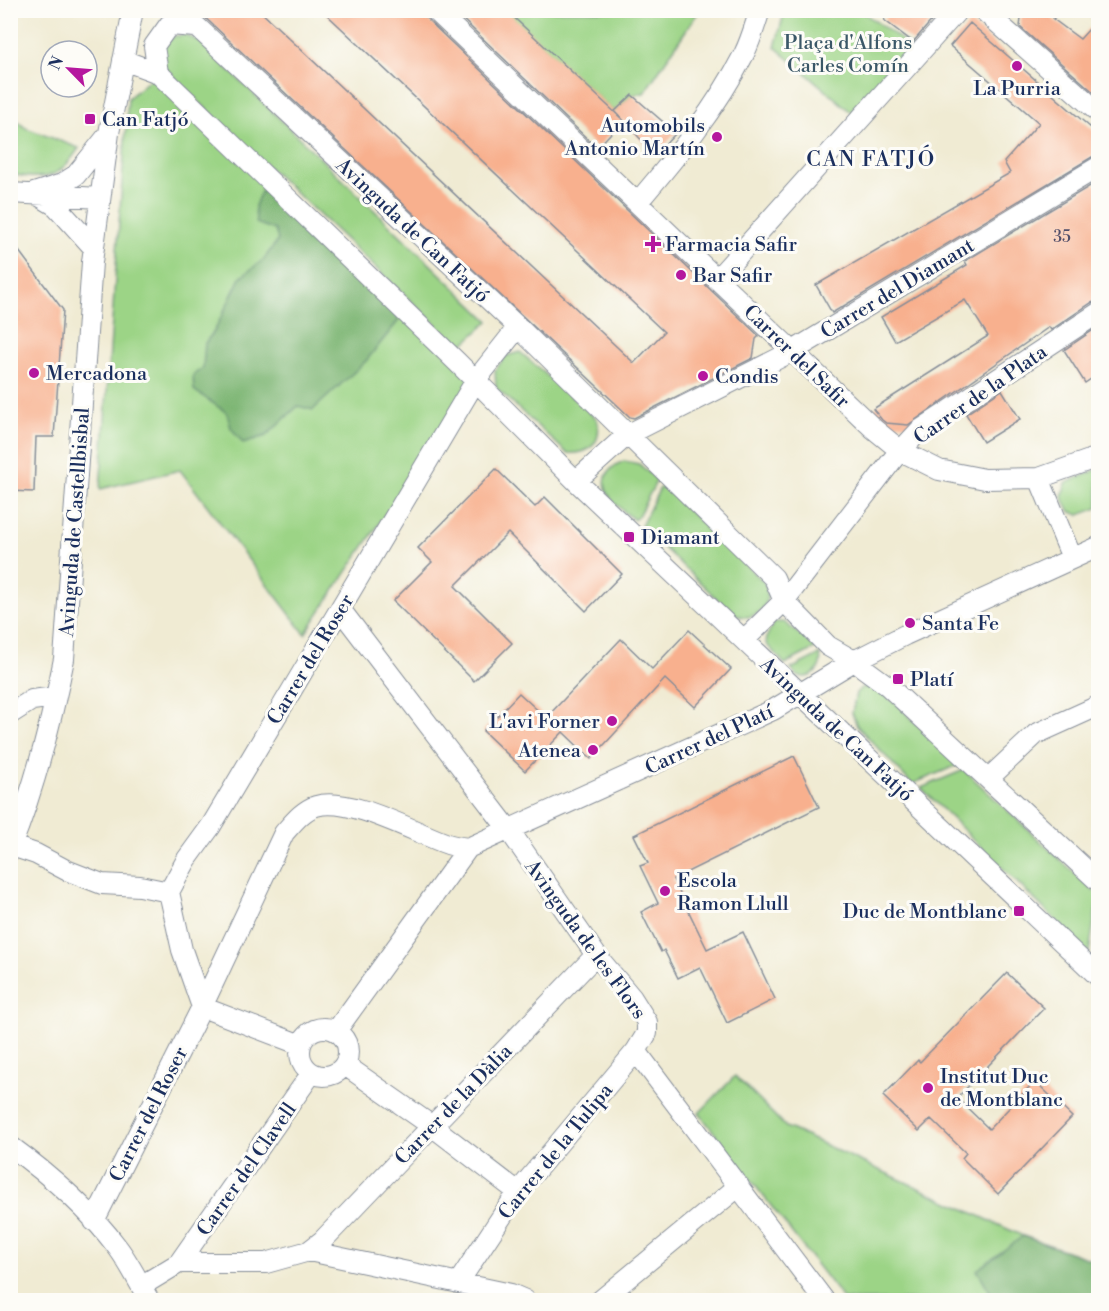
<svg xmlns="http://www.w3.org/2000/svg" width="1109" height="1311" font-family="'Libre Bodoni',serif">
<style>
.green{fill:#9cd486;stroke:#5c8272;stroke-width:1.5}
.forest{fill:#7db673;stroke:#4c7268;stroke-width:1.5}
.building{fill:#f8b08e}
.lines{fill:none;stroke-linecap:round;stroke-linejoin:round}
.minor-casing{stroke:#868d98;stroke-width:22}
.minor{stroke:#fff;stroke-width:20}
.poi-dot{fill:#b5179e;stroke:#fdfcf7;stroke-width:2}
.labels{text-anchor:middle;stroke-width:6;stroke-linejoin:round;paint-order:stroke}
.number-label{font-size:16px;fill:#524f6a}
.park-label{font-size:20px;fill:#3b5868;stroke:#fdfcf7}
.poi-label{font-size:20px;fill:#1b2f5e;stroke:#fdfcf7;text-anchor:start}
.street-label{font-size:20px;fill:#1b2f5e;stroke:#fdfcf7}
.neighbourhood-label{font-size:21px;letter-spacing:1.5px;fill:#1b2f5e;stroke:#fdfcf7}
</style>
<rect width="100%" height="100%" fill="#fdfcf7"/>
<filter id="ink" filterUnits="userSpaceOnUse"><feTurbulence type="fractalNoise" baseFrequency=".0167" numOctaves="2"/><feDisplacementMap in="SourceGraphic" scale="12" xChannelSelector="R" yChannelSelector="G"/><feConvolveMatrix kernelMatrix="1 2 1 2 8 2 1 2 1" color-interpolation-filters="sRGB"/></filter>
<filter id="wash" filterUnits="userSpaceOnUse"><feTurbulence type="fractalNoise" baseFrequency=".008" numOctaves="4" result="noise"/><feDisplacementMap in="SourceGraphic" scale="24" xChannelSelector="R" yChannelSelector="G"/><feGaussianBlur stdDeviation="1.35" result="paint"/><feColorMatrix in="noise" values="0 0 0 0 0 0 0 0 0 0 0 0 0 0 0 0 0 1.4 0 .05"/><feComposite in="paint" operator="in"/></filter>
<g filter="url(#wash)">
<rect width="100%" height="100%" fill="#f0ebd3"/>
<!-- green -->
<path class="green" d="M785 10 861 11 912 47 851 112 775 47Z
M506 11H699L644 93 632 95 614 112Z
M186 35 200 42 489 321 460 347 181 85 161 63 160 49 174 36Z
M158 73 476 380 305 634 180 470 100 489 128 98Z
M10 115 26 128 79 148C59 179 46 181 11 174Z
M520 352 597 419C603 442 590 455 567 453L496 388 495 370 506 356Z
M624 461 639 464 657 480 638 516 634 520C622 509 601 496 606 477 609 468 616 464 624 461Z
M1098 469V508L1079 515 1069 511 1062 496 1066 483Z
M664 487 764 582C775 604 755 625 733 614L641 526 660 488Z
M774 622H784L816 648 785 664 766 644 767 636Z
M820 654C823 669 813 680 797 676L791 669Z
M872 686 897 704 958 765 912 784 857 726 852 713 856 693 861 688Z
M964 770 1098 895 1089 953 921 788Z
M735 1076 786 1127 1023 1236 1098 1262V1300H844L699 1113Z"/>
<!-- forest -->
<path class="forest" d="M261 191H274L400 319 366 361 313 410 298 406 266 436 243 443 231 428 227 413 194 390 193 375 203 368 205 343 215 330 240 278 264 259 278 240 275 230 256 223 255 206Z
M1023 1236 1098 1262V1300H995L977 1270Z"/>
<g id="blocks">
<!-- building -->
<path class="building" d="M197 10H259L634 363 664 332 322 10H423L427 19 759 336 756 339 753 358 634 418 630 417Z
M453 10H506L623 120 597 148Z
M889 10H941L913 42 884 20Z
M1022 10H1062L1053 19 1080 39 1090 28 1098 35V96L1020 27Z
M970 23 1098 134V155L1092 157 832 313 816 285 1010 173 1004 162 1039 123 950 46Z
M632 95 676 133 655 155 615 111Z
M1095 183V186L1098 184V301L1091 303 1051 330 1049 327 908 425 886 423 882 420 873 409 988 336 965 300 895 341 881 317 967 265 965 261Z
M10 239 63 310 54 437H36L34 492 10 491Z
M1098 327V374L1085 383 1064 350Z
M1002 390 1020 419 983 442 966 414Z
M496 469 535 507 545 497 622 574 586 611 508 533 455 586 512 643 474 681 393 601 432 562 418 548Z
M689 630 731 669 695 707 665 679 591 759 563 732 525 771 483 731 519 693 546 718 621 639 652 669Z
M794 756 819 807 673 879 707 949 743 932 775 999 727 1023 700 967 678 978 664 950 661 952 641 912 658 903 640 866 648 863 634 835Z
M1007 973 1044 1008 957 1098 989 1129 1035 1081 1072 1117 998 1194 962 1158 966 1153 931 1119 919 1131 883 1096 918 1060 920 1062Z"/>
</g>
</g>
<g filter="url(#ink)">
<use href="#blocks" fill-opacity="0" stroke="#868d98" stroke-width="1.5"/>
<g class="lines">
<!-- minor casing -->
<g class="minor-casing">
<path id="minor" d="M179 10 518 327 774 578 784 601 828 646 854 661 888 686 1098 881
M435 10 874 429 901 451 939 470 985 479 1039 478 1098 457
M983 10 1098 112
M123 60 158 73 457 362 576 481 1098 976
M158 73 154 46 169 25 196 27
M10 193 100 198
M34 193 62 184 76 175 108 135
M36 194 56 206 94 248
M637 203C677 156 716 109 744 54 751 40 755 25 760 10
M717 279 958 10
M1039 478 1072 558
M576 481 627 435 793 351 1098 167
M340 609 509 830 596 955 632 998 647 1022V1033L636 1051 518 1192 458 1283
M744 640 784 601 894 458 920 430 1098 313
M10 714 32 700 56 697
M989 778 1036 734 1098 706
M12 846 36 854 66 870 102 884 140 886 169 892
M10 849C35 787 51 724 64 659L92 262 109 133 133 10
M202 1007 182 950 169 892 187 859 211 826 476 380 518 327
M202 1007 301 1045
M300 1052a24 24 0 1 1 48 0a24 24 0 1 1-48 0Z
M336 1031 468 848
M636 1051 824 1300
M345 1065 432 1126 518 1192
M10 1146C50 1175 88 1208 118 1248 130 1264 139 1283 149 1300
M94 1221 202 1007 284 833C293 823 303 810 316 806 349 796 412 831 445 843 452 846 460 847 468 848L773 710 854 661 905 635 1098 547
M309 1251 322 1241 596 955
M179 1263 311 1074
M141 1286 179 1263H266L309 1251 511 1294 525 1300
M601 1300 739 1186"/>
</g>
<!-- minor -->
<use href="#minor" class="minor"/>
</g>
</g>
<!-- markers -->
<g class="poi-dot">
<circle cx="1017" cy="66" r="6"/>
<rect x="84" y="113" width="12" height="12" rx="3"/>
<circle cx="717" cy="137" r="6"/>
<path d="M650 235h6v6h6v6h-6v6h-6v-6h-6v-6h6z"/>
<circle cx="681" cy="275" r="6"/>
<circle cx="34" cy="373" r="6"/>
<circle cx="703" cy="376" r="6"/>
<rect x="623" y="531" width="12" height="12" rx="3"/>
<circle cx="910" cy="623" r="6"/>
<rect x="892" y="673" width="12" height="12" rx="3"/>
<circle cx="612" cy="721" r="6"/>
<circle cx="593" cy="750" r="6"/>
<circle cx="665" cy="891" r="6"/>
<rect x="1013" y="905" width="12" height="12" rx="3"/>
<circle cx="928" cy="1088" r="6"/>
</g>
<g class="labels">
<!-- number labels -->
<g class="number-label">
<text x="1062" y="242">35</text>
</g>
<!-- park labels -->
<g class="park-label">
<text x="848" y="49">Plaça d'Alfons<tspan x="848" dy="23">Carles Comín</tspan></text>
</g>
<!-- poi labels -->
<g class="poi-label">
<text x="1017" y="95" text-anchor="middle">La Purria</text>
<text x="102" y="126">Can Fatjó</text>
<text x="705" y="132" text-anchor="end">Automobils<tspan x="705" dy="23">Antonio Martín</tspan></text>
<text x="665" y="251">Farmacia Safir</text>
<text x="693" y="282">Bar Safir</text>
<text x="46" y="380">Mercadona</text>
<text x="715" y="383">Condis</text>
<text x="641" y="544">Diamant</text>
<text x="922" y="630">Santa Fe</text>
<text x="910" y="686">Platí</text>
<text x="600" y="728" text-anchor="end">L'avi Forner</text>
<text x="581" y="757" text-anchor="end">Atenea</text>
<text x="677" y="887">Escola<tspan x="677" dy="23">Ramon Llull</tspan></text>
<text x="1007" y="918" text-anchor="end">Duc de Montblanc</text>
<text x="940" y="1083">Institut Duc<tspan x="940" dy="23">de Montblanc</tspan></text>
</g>
<!-- street labels -->
<g class="street-label">
<text transform="translate(413 230) rotate(43)" y="7">Avinguda de Can Fatjó</text>
<text transform="translate(897 288) rotate(-31)" y="7">Carrer del Diamant</text>
<text transform="translate(797 356) rotate(44)" y="7">Carrer del Safir</text>
<text transform="translate(980 394) rotate(-35)" y="7">Carrer de la Plata</text>
<text transform="translate(74 522) rotate(-86)" y="7">Avinguda de Castellbisbal</text>
<text transform="translate(310 659) rotate(-59)" y="7">Carrer del Roser</text>
<text transform="translate(837 729) rotate(43)" y="7">Avinguda de Can Fatjó</text>
<text transform="translate(709 739) rotate(-25)" y="7">Carrer del Platí</text>
<text transform="translate(586 939) rotate(54)" y="7">Avinguda de les Flors</text>
<text transform="translate(453 1104) rotate(-46)" y="7">Carrer de la Dàlia</text>
<text transform="translate(148 1114) rotate(-63)" y="7">Carrer del Roser</text>
<text transform="translate(555 1151) rotate(-51)" y="7">Carrer de la Tulipa</text>
<text transform="translate(246 1169) rotate(-55)" y="7">Carrer del Clavell</text>
</g>
<!-- neighbourhood labels -->
<g class="neighbourhood-label">
<text x="871" y="166">CAN FATJÓ</text>
</g>
</g>
<!-- margin -->
<rect width="1109" height="1311" fill="none" stroke="#fdfcf7" stroke-width="36"/>
<!-- north arrow -->
<g transform="translate(69 69) rotate(295)"><circle r="28" fill="#fdfcf7" stroke="#a3aaba" stroke-width="1.5"/>
<path d="M0-4.5L10 22L0 15L-10 22Z" fill="#b5179e"/>
<text y="-9" font-size="16" font-weight="bold" text-anchor="middle" fill="#1b2f5e">N</text>
</g>
</svg>
